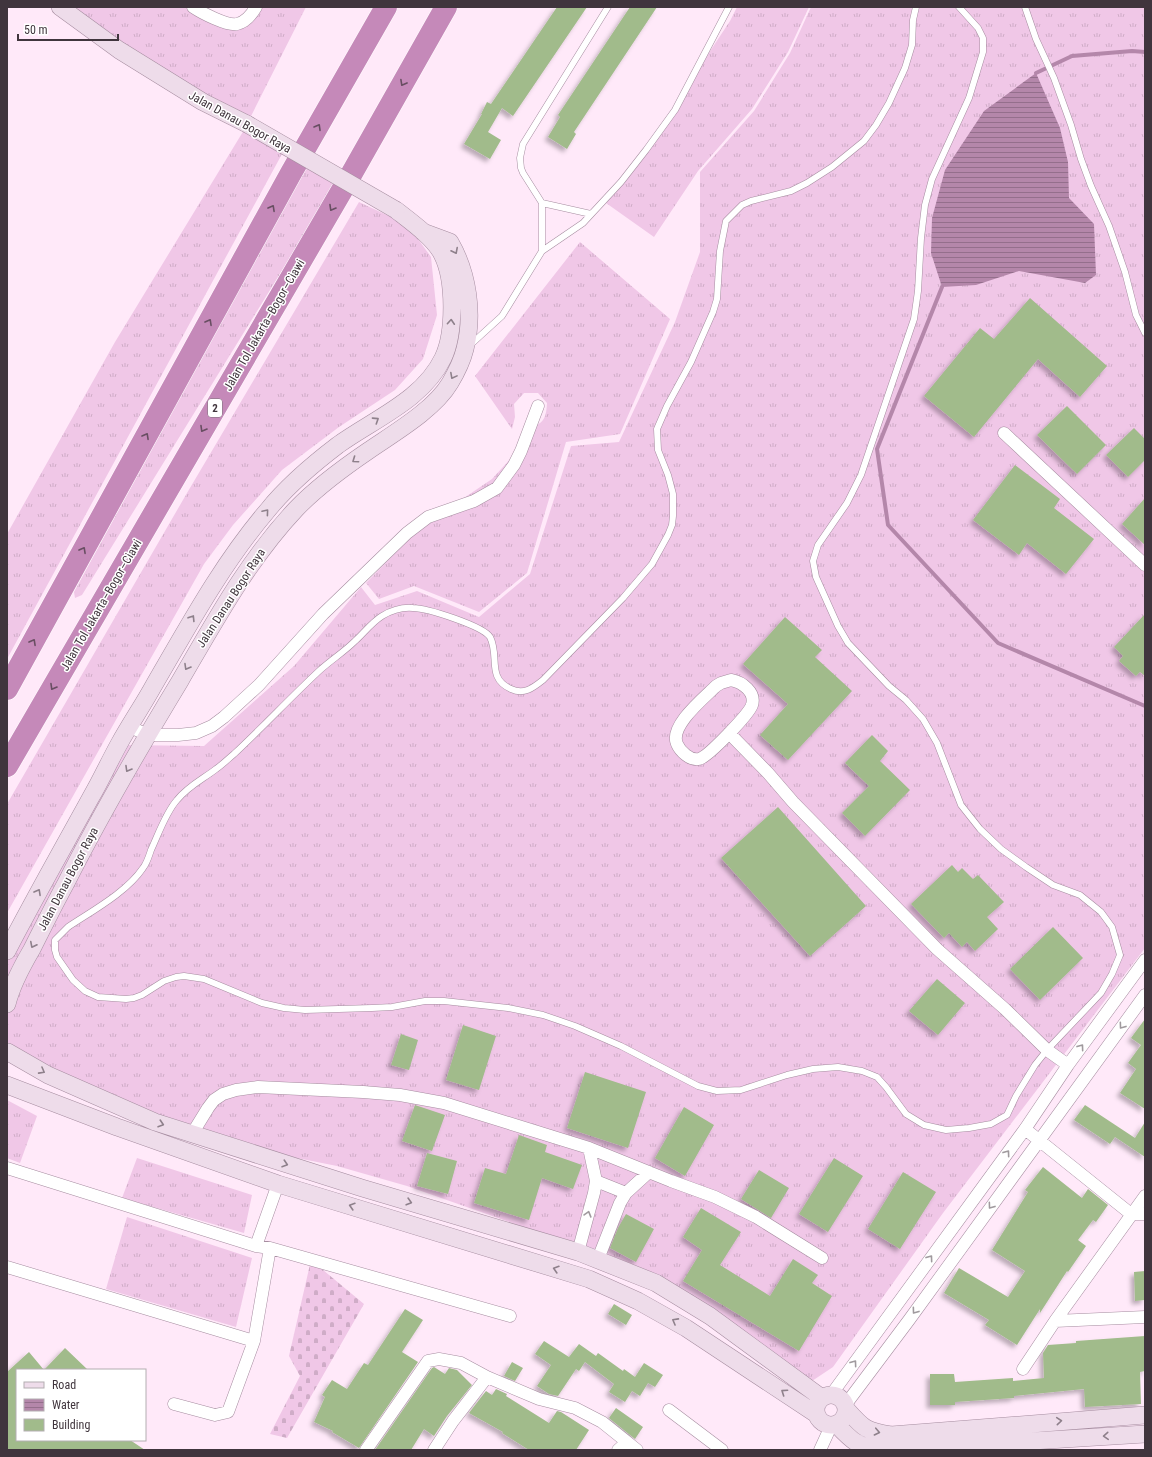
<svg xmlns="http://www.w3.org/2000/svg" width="1152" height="1457" font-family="'Roboto Condensed',sans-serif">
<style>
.grass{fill:url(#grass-tufts)}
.cemetery{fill:url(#cemetery-stones)}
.water{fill:url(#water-rules)}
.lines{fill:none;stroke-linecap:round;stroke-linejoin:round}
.stream{stroke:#b487aa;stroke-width:4}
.building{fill:#a1bb8b;filter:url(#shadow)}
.lane-casing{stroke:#a68da0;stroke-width:7}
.street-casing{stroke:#a68da0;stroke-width:13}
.secondary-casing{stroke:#a68da0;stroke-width:18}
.highway-casing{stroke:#fff;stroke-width:23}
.lane{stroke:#fff;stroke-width:6}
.street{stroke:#fff;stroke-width:12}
.secondary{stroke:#eedcea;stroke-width:17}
.highway{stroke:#c589b9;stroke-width:22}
.secondary-bridge-casing{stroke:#a68da0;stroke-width:18;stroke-linecap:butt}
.secondary-bridge{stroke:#eedcea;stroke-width:17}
.oneway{stroke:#684e62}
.oneway2{stroke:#8e808b}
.oneway3{stroke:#a09a9e}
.labels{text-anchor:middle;stroke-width:3;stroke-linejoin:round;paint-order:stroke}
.shield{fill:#fff;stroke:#797277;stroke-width:1}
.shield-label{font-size:11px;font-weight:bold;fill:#40353d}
.street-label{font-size:12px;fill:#40353d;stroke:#fff}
</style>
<defs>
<pattern id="grass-tufts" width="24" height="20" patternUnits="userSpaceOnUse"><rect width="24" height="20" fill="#f0c7e7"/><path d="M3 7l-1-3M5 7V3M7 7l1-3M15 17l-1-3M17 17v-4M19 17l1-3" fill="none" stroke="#cfacc7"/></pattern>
<pattern id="cemetery-stones" width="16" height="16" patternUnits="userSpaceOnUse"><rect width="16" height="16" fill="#f0c7e7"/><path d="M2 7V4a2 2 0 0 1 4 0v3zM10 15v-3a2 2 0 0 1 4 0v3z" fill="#cfacc7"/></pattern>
<pattern id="water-rules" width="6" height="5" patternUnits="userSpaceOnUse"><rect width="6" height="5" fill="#b487aa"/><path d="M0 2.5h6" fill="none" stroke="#946f8c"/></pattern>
<filter id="shadow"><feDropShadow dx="-3.5" dy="3.5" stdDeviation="2" flood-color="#0004"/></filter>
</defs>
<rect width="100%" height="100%" fill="#ffe9f9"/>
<!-- grass -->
<path class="grass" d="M60 7H194L234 24 256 7H306L247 124Z
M737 7H809L788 52 752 109 698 171 654 237 606 203 634 166 730 21Z
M811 7H1145V948L943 1213 833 1367 812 1381 637 1275 538 1232 407 1186 337 1166 287 1156 106 1105 7 1045V957L120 745 204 746 294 666 361 587 375 605 417 591 479 617 530 574 571 446 619 442 675 322 700 252V172L754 111 790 53Z
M244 130 282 154 7 659V534L115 342Z
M306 166 336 183 82 595 75 598 74 592Z
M359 202 408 225 431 257 437 315 423 359 395 390 339 427 282 470 233 525 204 564 7 913V804L187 493Z
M580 242 670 319 620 434 566 442 527 573 479 612 414 586 379 599 366 583 421 527 492 479 514 455 527 429C543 423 546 421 547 403L538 393H524L514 404 515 417 512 429 475 376Z
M7 1100 37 1116 20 1163 7 1158Z
M137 1158 252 1195 244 1233 122 1198Z
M127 1217 252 1258 236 1327 106 1289Z"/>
<!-- cemetery -->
<path class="cemetery" d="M311 1260 364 1304 287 1438 270 1434 300 1376 289 1356Z"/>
<!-- water -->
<path class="water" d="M1036 73 1060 128 1068 162 1069 198 1094 224 1096 275 1085 283 1019 271 976 285 942 287 931 253 932 218 945 170 984 111Z"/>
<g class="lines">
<!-- stream -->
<path class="stream" d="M1036 73 1072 56 1132 51 1145 52
M942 287 877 449 888 525 998 643 1145 706"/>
</g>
<!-- building -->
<path class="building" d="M557 7H587L513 116 502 108 488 132 501 140 490 159 464 144 482 114H481L487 102 491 104Z
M630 7H657L574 132 576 134 567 149 548 137 560 117 558 115Z
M1030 298 1107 366 1080 397 1038 359 974 437 924 396 980 328 994 339Z
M1067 406 1106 445 1077 474 1037 435Z
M1134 428 1145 439V460L1128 477 1106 455Z
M1015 465 1060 499 1054 508 1094 539 1066 574 1027 543 1019 555 973 520Z
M1145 498V545L1122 524Z
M1145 614V676L1140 672 1136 676 1119 661 1123 656 1114 647Z
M785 617 822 650 815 657 852 691 788 760 760 735 788 704 743 664Z
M872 735 888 751 880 761 910 790 865 836 842 813 869 786 845 763Z
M778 807 866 906 810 956 721 858Z
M952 865 958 872 962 868 973 879 978 875 1004 902 987 917 998 929 975 951 967 942 962 947 949 933 944 938 911 904Z
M1053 927 1083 958 1040 1000 1010 969Z
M937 979 965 1003 938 1035 909 1011Z
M1145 1019V1109L1120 1093 1136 1069 1128 1063 1141 1045 1131 1038Z
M463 1025 496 1036 479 1090 446 1080Z
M401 1034 418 1040 409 1070 391 1065Z
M585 1072 646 1092 628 1148 567 1128Z
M415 1105 445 1115 432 1151 402 1141Z
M1085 1105 1135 1138 1145 1122V1157L1115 1137 1110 1144 1074 1120Z
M684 1107 714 1125 685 1176 655 1158Z
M519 1135 547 1145 545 1152 582 1165 573 1189 542 1178 529 1220 474 1203 485 1168 506 1174Z
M427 1153 457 1161 448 1194 417 1186Z
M834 1158 863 1176 828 1232 799 1214Z
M1043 1167 1082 1198 1088 1189 1108 1205 1096 1222 1093 1220 1078 1240 1086 1246 1068 1272 1067 1271 1040 1313V1309L1017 1345 985 1325 989 1320 944 1293 959 1268 1008 1297 1025 1271 992 1250 1028 1192 1025 1190Z
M759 1170 789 1188 771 1218 741 1199Z
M903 1172 936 1192 900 1249 868 1229Z
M701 1208 741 1232 720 1265 770 1296 793 1259 818 1275 812 1283 832 1296 799 1351 683 1281 702 1250 683 1237Z
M626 1214 654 1229 636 1262 610 1248 618 1228Z
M1145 1271V1300L1135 1301 1134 1272Z
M614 1304 632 1315 626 1325 608 1314Z
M405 1309 423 1320 402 1352 418 1362 359 1448 332 1432 333 1431 314 1422 325 1397 322 1395 332 1380 347 1389 364 1363 368 1365Z
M1145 1336V1371L1140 1372 1141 1404 1085 1407 1084 1389 1014 1396V1398L955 1402V1405H930V1374H954L955 1382 1013 1378V1381L1044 1378 1043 1353 1048 1345 1076 1343V1341Z
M544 1341 569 1357 579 1344 596 1356 598 1353 623 1371 624 1369 635 1377 644 1363 663 1375 655 1387 648 1383 640 1396 632 1391 625 1402 609 1392 614 1384 585 1362 579 1371 576 1369 558 1396 549 1394 537 1386 551 1365 535 1354Z
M65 1348 88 1370H17V1440H130L145 1450H7V1372L29 1352 44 1370Z
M512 1362 523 1368 515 1381 504 1376Z
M434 1367 445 1374 449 1368 457 1370 472 1385 447 1416 434 1436 424 1429 411 1450H375L432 1368Z
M496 1389 507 1394 506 1396 549 1423 557 1411 561 1412 589 1430 576 1450H529L502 1433 503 1432 469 1413 486 1391 492 1395Z
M616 1408 643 1427 635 1439 609 1418Z"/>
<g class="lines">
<!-- lane casing -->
<g class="lane-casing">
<path id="lane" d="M916 7 913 20 912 45 905 68 889 103 876 125 864 141 832 167 807 183 791 191 751 201 742 205 726 221 720 251 717 299 713 312 691 362 667 406 657 429 658 450 668 475 673 494V516L672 525 668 535 652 564 623 598 543 680C533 688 524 695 511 689 486 678 500 656 490 637 483 626 427 608 413 608 402 607 392 610 382 616 371 623 364 633 355 641 344 652 331 660 319 671 290 698 263 727 234 754 228 759 222 765 216 769 203 779 188 786 177 800 166 812 158 835 151 850 149 856 147 863 143 868 127 892 92 911 68 927L55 940V950L57 957 73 980 85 991 98 997 126 999 134 998 142 995 164 981 176 977 184 976 204 979 262 1003 284 1008 305 1010 372 1008 392 1007 425 1001H444L508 1008 543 1015 575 1026 621 1046 698 1086 717 1091 741 1090 787 1075 813 1069 838 1067 862 1071 877 1077 886 1087 906 1114 924 1125 946 1130 969 1128 991 1124 1007 1115 1016 1096 1035 1065 1047 1050 1101 993 1112 974 1120 955 1112 927 1101 912 1080 895 1053 885 1026 867 1001 849 980 829 961 805 937 743 923 719 906 700 889 686 848 643 838 626 816 577 813 561 818 545 847 503 861 475 914 319 918 291 921 238 925 205 932 179 969 98 983 52V38L978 28 959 7
M1025 7 1036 39 1054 78 1071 125 1081 159 1091 186 1109 226 1125 272 1136 315 1145 333
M542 203 591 214
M542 251V203L523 173 521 168 520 158 523 144 608 7
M469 346 502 316 542 251 583 223 621 182 646 150 675 110 729 7"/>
</g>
<!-- street casing -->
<g class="street-casing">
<path id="street" d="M193 7C202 13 227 26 237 24 246 22 252 14 256 7
M1004 433 1145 565
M731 680C742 682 756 692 752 705 749 714 708 757 699 759 690 761 680 751 677 744 669 726 704 698 716 686L721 683Z
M130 727 148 735H178L196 733 212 726 224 717 259 685 323 614 407 533 428 517 474 501 497 488 514 465 521 451 538 406
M729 733 768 773 793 802 937 949 1005 1009 1047 1050 1068 1065
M1025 1129 1131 1214H1145
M192 1134 208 1108 214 1100 223 1094 236 1090 258 1087 363 1092 400 1095 444 1103 589 1148 671 1181 715 1197 756 1217 822 1258
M7 1168 256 1246 270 1248 254 1341 228 1412 215 1415 174 1404
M596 1181 626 1193
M256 1246 278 1184
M270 1248 510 1316
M578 1252 594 1193 596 1181 589 1148
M598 1259 620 1203 626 1193 649 1172
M7 1267 254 1341
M1055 1321 1145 1317
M1023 1369 1055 1321 1145 1196
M831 1395 1025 1129 1068 1065 1145 960
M846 1404 909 1320 1145 995
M669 1410 722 1450
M366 1450 428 1361 439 1359 461 1363 487 1377 539 1399 575 1408 602 1422 637 1450
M434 1450 453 1421 487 1377
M618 1450 627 1442
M820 1450 831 1426"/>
</g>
<!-- secondary casing -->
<g class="secondary-casing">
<path id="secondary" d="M60 7 119 50 203 102 247 124
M7 951C34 899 63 848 91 797 101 780 109 762 119 744 130 724 143 705 154 685 189 625 222 564 267 511 287 486 313 464 338 445 374 419 423 400 443 358 455 333 455 279 442 254 434 238 410 221 396 210
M7 1004C12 984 22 966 32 949 43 927 54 905 66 883 101 814 140 747 180 681 215 621 248 560 296 509 318 486 343 468 368 451 394 433 434 410 450 383 456 373 462 361 465 349 474 314 468 273 450 242L423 232
M8 1052 48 1075 155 1122 362 1188 578 1252 656 1283 710 1316 822 1398
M7 1085 117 1127 278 1184 589 1279 638 1301 686 1328 816 1414
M816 1410a15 15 0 1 1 30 0a15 15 0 1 1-30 0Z
M847 1410C864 1429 866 1431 891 1435L1145 1415
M837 1425C852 1441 857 1446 880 1450
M886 1450 1145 1434"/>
</g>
<!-- highway casing -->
<g class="highway-casing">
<path id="highway" d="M7 689 291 173 386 7
M7 766 352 173 446 7"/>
</g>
<!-- lane -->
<use href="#lane" class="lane"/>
<!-- street -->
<use href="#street" class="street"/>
<!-- secondary -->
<use href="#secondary" class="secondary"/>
<!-- highway -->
<use href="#highway" class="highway"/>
<!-- secondary-bridge casing -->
<g class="secondary-bridge-casing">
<path id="secondary-bridge" d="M247 124 396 210"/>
</g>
<!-- secondary-bridge -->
<use href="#secondary-bridge" class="secondary-bridge"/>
</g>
<!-- one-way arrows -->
<defs><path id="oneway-chevron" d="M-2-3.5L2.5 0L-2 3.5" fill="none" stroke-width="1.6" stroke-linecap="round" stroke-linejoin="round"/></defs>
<g class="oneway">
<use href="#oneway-chevron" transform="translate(403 83) rotate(119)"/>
<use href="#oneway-chevron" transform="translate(318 127) rotate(-60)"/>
<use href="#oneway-chevron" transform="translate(272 208) rotate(-61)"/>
<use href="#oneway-chevron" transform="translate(332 208) rotate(120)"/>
<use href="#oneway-chevron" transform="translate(209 322) rotate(-61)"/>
<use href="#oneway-chevron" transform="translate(203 429) rotate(120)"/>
<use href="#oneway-chevron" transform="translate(146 436) rotate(-61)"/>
<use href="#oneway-chevron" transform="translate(83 550) rotate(-61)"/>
<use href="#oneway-chevron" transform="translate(33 642) rotate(-61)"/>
<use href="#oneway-chevron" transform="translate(53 687) rotate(120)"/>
</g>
<g class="oneway2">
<use href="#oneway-chevron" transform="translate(455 251) rotate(63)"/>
<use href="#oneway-chevron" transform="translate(451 322) rotate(-86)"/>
<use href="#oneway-chevron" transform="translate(453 376) rotate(118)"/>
<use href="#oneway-chevron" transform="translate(376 420) rotate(-33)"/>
<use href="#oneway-chevron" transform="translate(355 460) rotate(145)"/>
<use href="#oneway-chevron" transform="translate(266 512) rotate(-50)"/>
<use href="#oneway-chevron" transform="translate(192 618) rotate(-58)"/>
<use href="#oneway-chevron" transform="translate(187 667) rotate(120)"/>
<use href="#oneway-chevron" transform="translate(128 769) rotate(120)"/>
<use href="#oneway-chevron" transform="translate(38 892) rotate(-61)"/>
<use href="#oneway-chevron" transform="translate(33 945) rotate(117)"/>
<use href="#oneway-chevron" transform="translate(42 1071) rotate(29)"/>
<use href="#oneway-chevron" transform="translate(161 1124) rotate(18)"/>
<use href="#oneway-chevron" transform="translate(285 1164) rotate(18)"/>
<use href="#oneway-chevron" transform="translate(409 1202) rotate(16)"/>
<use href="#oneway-chevron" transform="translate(352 1206) rotate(-163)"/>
<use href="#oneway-chevron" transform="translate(556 1269) rotate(-163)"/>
<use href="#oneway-chevron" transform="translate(675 1321) rotate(-151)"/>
<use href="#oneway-chevron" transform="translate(784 1392) rotate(-146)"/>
<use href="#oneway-chevron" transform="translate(1059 1421) rotate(-5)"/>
<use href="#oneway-chevron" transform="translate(877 1432) rotate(12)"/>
<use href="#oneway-chevron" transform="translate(1106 1436) rotate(176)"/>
</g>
<g class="oneway3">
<use href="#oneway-chevron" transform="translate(1122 1026) rotate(126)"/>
<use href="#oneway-chevron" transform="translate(1081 1047) rotate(-54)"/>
<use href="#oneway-chevron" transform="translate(1007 1153) rotate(-54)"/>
<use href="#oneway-chevron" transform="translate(991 1206) rotate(126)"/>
<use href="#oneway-chevron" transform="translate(588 1214) rotate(-74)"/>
<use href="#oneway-chevron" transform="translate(930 1258) rotate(-54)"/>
<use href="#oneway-chevron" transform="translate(915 1311) rotate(126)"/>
<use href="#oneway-chevron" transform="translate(854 1363) rotate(-54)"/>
</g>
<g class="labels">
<!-- shield labels -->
<rect class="shield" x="208" y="399" width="14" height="18" rx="3"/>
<g class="shield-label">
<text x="215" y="412">2</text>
</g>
<!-- street labels -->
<g class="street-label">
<text transform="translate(240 122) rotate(29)" y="4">Jalan Danau Bogor Raya</text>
<text transform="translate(264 325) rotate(-60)" y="4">Jalan Tol Jakarta–Bogor–Ciawi</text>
<text transform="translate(231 598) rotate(-57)" y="4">Jalan Danau Bogor Raya</text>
<text transform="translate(101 605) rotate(-60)" y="4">Jalan Tol Jakarta–Bogor–Ciawi</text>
<text transform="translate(68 879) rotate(-62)" y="4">Jalan Danau Bogor Raya</text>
</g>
</g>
<!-- border -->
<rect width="1152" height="1457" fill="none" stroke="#40353d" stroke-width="16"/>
<!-- legend -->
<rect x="16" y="1369" width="130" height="72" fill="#ffffff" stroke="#b3aeb1"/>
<rect x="24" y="1382" width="20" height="6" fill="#eedcea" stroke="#b3aeb1"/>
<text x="52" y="1389" font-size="12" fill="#40353d">Road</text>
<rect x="24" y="1399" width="20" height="12" fill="url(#water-rules)" stroke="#b3aeb1"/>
<text x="52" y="1409" font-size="12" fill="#40353d">Water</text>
<rect x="24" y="1419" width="20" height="12" fill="#a1bb8b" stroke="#b3aeb1"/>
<text x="52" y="1429" font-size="12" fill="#40353d">Building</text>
<!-- scale -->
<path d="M18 34v6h100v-6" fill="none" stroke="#40353d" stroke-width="2"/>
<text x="24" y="34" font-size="12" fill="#40353d" stroke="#ffffff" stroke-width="3" paint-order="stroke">50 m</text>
</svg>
